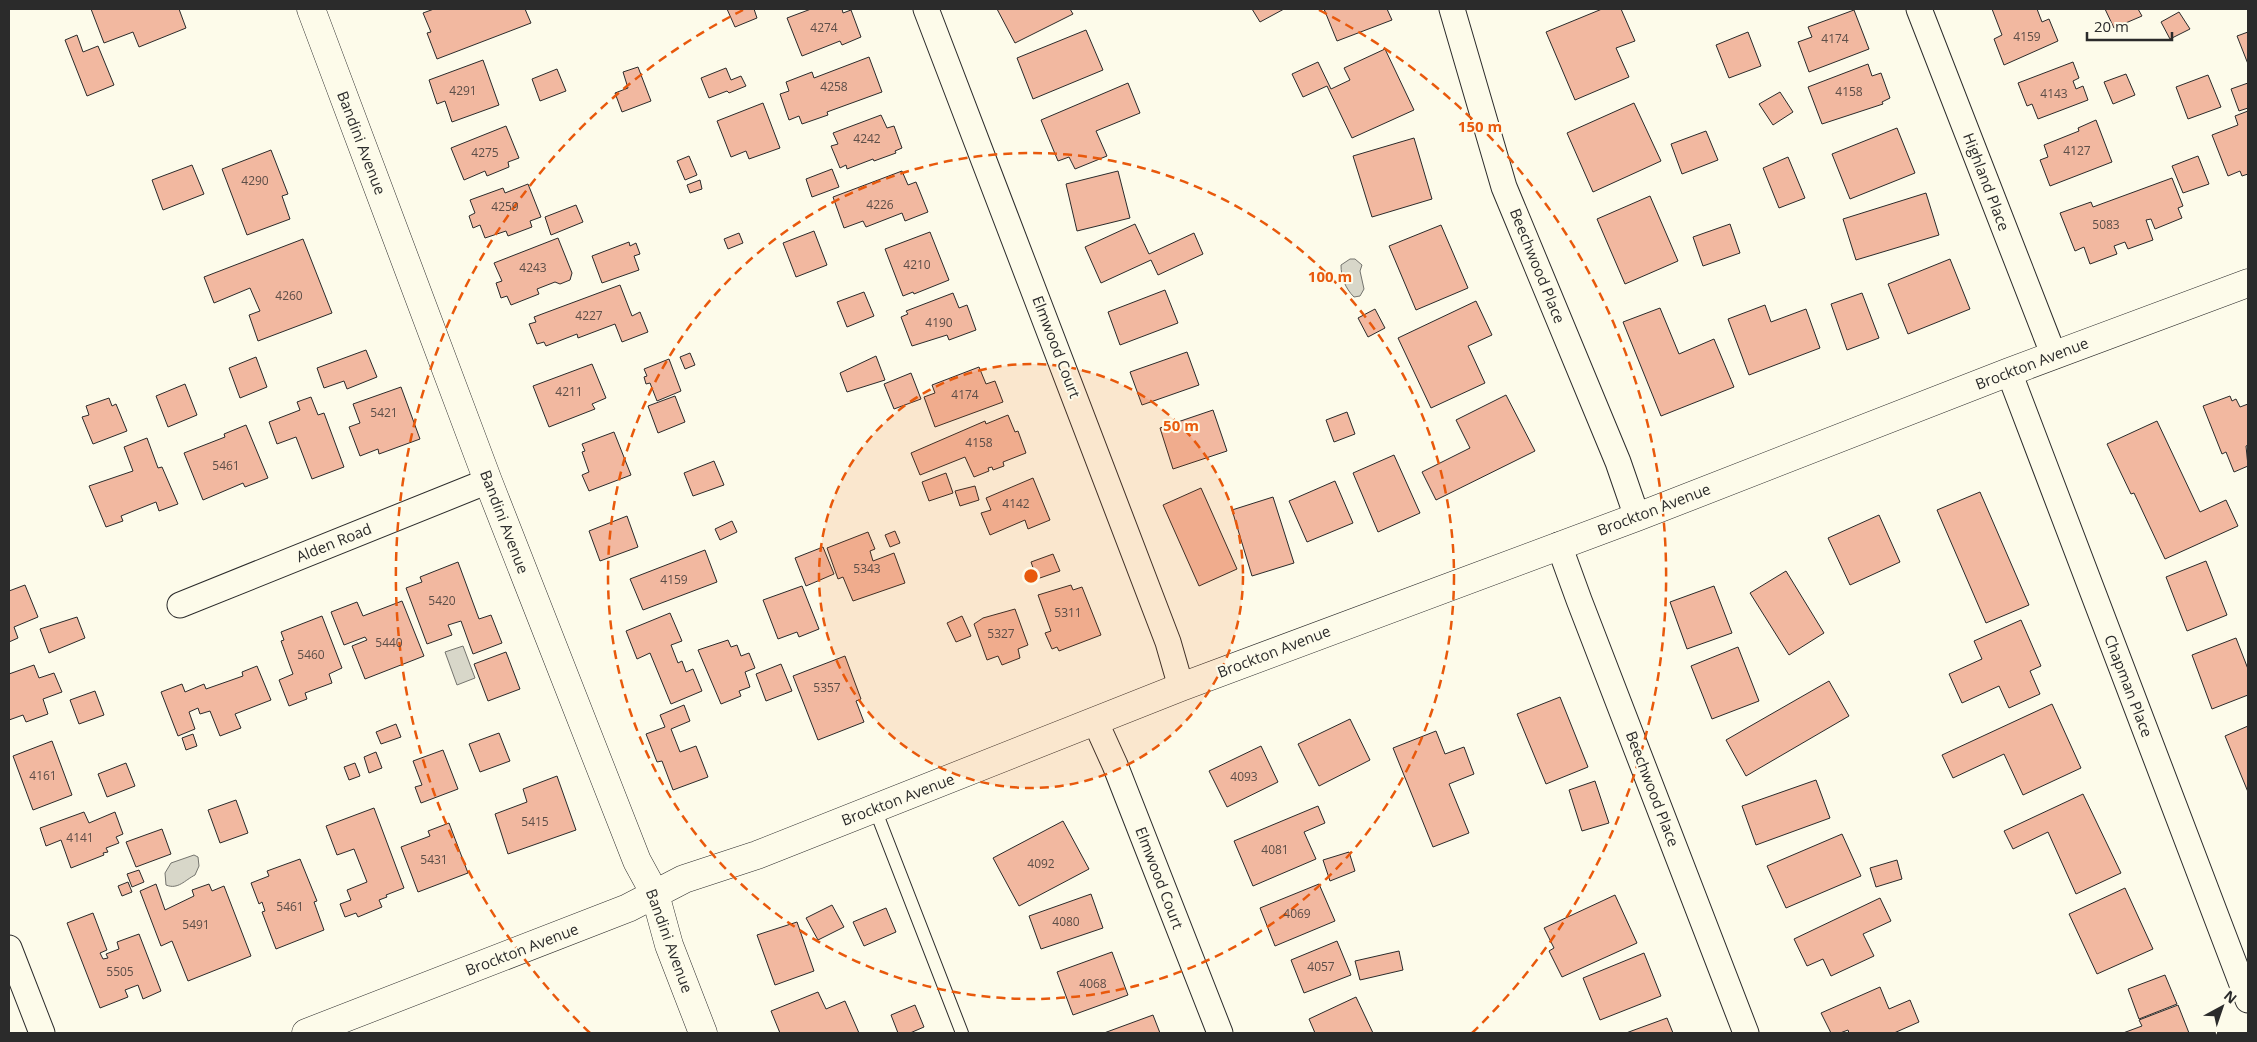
<svg xmlns="http://www.w3.org/2000/svg" width="2257" height="1042" font-family="'Open Sans',sans-serif">
<style>
.water{fill:#d8d7c9;stroke:#74746e}
.building{fill:#f2b8a0;stroke:#2b2b2b}
.lines{fill:none;stroke-linecap:round;stroke-linejoin:round}
.lane-casing{stroke:#2b2b2b;stroke-width:14}
.street-casing{stroke:#2b2b2b;stroke-width:27}
.secondary-casing{stroke:#2b2b2b;stroke-width:29}
.lane{stroke:#fdfbea;stroke-width:12}
.street{stroke:#fdfbea;stroke-width:25}
.secondary{stroke:#fdfbea;stroke-width:28}
.ring{fill:none;stroke:#e8590c;stroke-width:2.5;stroke-dasharray:9 6}
.labels{text-anchor:middle;stroke-width:4;stroke-linejoin:round;paint-order:stroke}
.number-label{font-size:12px;fill:#5d4e48}
.street-label{font-size:15px;fill:#2b2b2b;stroke:#fdfbea}
.centre{fill:#e8590c;stroke:#fdfbea;stroke-width:2.5}
.ring-label{font-size:15px;text-anchor:middle;font-weight:bold;fill:#e8590c;stroke:#fdfbea;stroke-width:4;stroke-linejoin:round;paint-order:stroke}
</style>
<rect width="100%" height="100%" fill="#fdfbea"/>
<!-- water -->
<path class="water" d="M1350 259H1355L1362 265 1360 271 1364 289 1360 296 1354 297C1345 288 1341 277 1341 265Z
M463 646 475 678 457 685 445 652Z
M194 855 198 857 199 866 195 875C185 880 178 890 166 885L165 873 171 863Z"/>
<!-- building -->
<path class="building" d="M91 9H179L186 28 139 47 133 32 104 43Z
M434 9H525L531 23 437 59 427 33 431 32 423 13Z
M727 9H754L757 18 735 27Z
M811 9H842L843 13 851 10 861 37 842 45 840 41 802 56 787 18Z
M997 9H1070L1073 14 1015 43Z
M1252 9H1284L1260 22Z
M1324 9H1387L1392 20 1337 41Z
M1602 9H1621L1635 41 1616 48 1629 77 1575 100 1546 32Z
M1992 9H2037L2042 22 2049 19 2058 41 2004 65 1994 39 2002 35Z
M2105 9H2138L2142 16 2114 28Z
M1854 10 1869 49 1809 72 1798 42 1812 37 1808 27Z
M2179 12 2190 29 2170 39 2161 22Z
M1086 30 1103 70 1033 99 1017 58Z
M1748 32 1761 66 1729 78 1716 45Z
M2248 32V64L2237 36Z
M77 35 83 52 98 46 114 85 87 96 65 40Z
M1385 49 1414 110 1352 138 1327 86 1303 97 1292 74 1318 62 1331 89 1350 80 1344 68Z
M869 57 882 92 827 112 828 115 802 124 799 116 789 120 780 94 789 91 786 82 812 72 814 78Z
M483 60 499 105 452 122 445 101 437 104 429 80Z
M2073 62 2079 78 2073 81 2076 89 2083 86 2088 100 2038 119 2032 104 2027 106 2018 83Z
M1868 64 1872 76 1881 73 1890 98 1882 102 1883 104 1822 124 1808 87Z
M638 67 651 101 622 112 615 93 628 88 623 72Z
M726 68 731 80 741 76 746 86 729 93 727 91 709 98 701 78Z
M557 69 566 91 540 101 532 79Z
M2126 74 2135 95 2113 104 2104 82Z
M2208 75 2221 107 2188 119 2176 87Z
M1128 83 1140 113 1096 131 1107 156 1075 169 1069 157 1058 161 1041 120Z
M2248 83V108L2239 111 2231 89Z
M1780 92 1793 112 1773 125 1759 104Z
M763 103 780 148 749 159 746 151 731 157 717 121Z
M1634 103 1661 161 1593 192 1567 133Z
M2248 111V174L2242 176 2240 171 2228 176 2212 135 2238 125 2235 116Z
M881 115 887 128 894 126 902 148 895 151 896 153 874 161 873 159 847 169 846 165 840 168 831 146 838 144 833 133Z
M2096 120 2112 162 2050 186 2040 160 2048 157 2044 145 2079 131 2078 128Z
M506 126 519 158 508 162 509 167 487 176 485 171 464 180 451 148Z
M1897 128 1915 173 1850 199 1832 154Z
M1706 131 1718 160 1682 174 1671 144Z
M1414 138 1432 199 1372 217 1353 156Z
M271 150 288 194 282 196 290 219 247 235 222 169Z
M689 156 697 175 685 180 677 161Z
M2198 156 2209 184 2183 193 2172 166Z
M1788 157 1805 198 1779 208 1763 168Z
M192 165 204 194 163 210 152 180Z
M832 169 839 187 812 197 806 179Z
M902 171 908 185 916 182 928 212 905 221 902 213 866 227 863 221 844 228 833 197Z
M1118 171 1130 218 1077 231 1066 184Z
M2172 178 2183 206 2178 208 2182 218 2155 229 2151 219 2146 220 2153 240 2128 249 2125 242 2114 246 2117 254 2090 264 2084 247 2075 251 2060 213 2091 202 2093 207Z
M700 180 702 189 690 193 687 185Z
M528 184 541 217 530 221 532 227 508 236 506 231 485 238 480 225 473 228 469 216 475 213 470 200 503 188 505 193Z
M1926 193 1939 235 1856 260 1843 219Z
M1650 196 1678 261 1625 284 1597 219Z
M576 205 583 222 551 235 545 217Z
M1135 224 1149 254 1194 233 1203 254 1158 275 1151 260 1101 283 1085 247Z
M1730 224 1740 253 1703 266 1693 237Z
M1441 225 1468 288 1416 310 1389 246Z
M814 231 827 265 796 277 783 243Z
M930 232 949 280 914 294 913 292 903 296 885 249Z
M739 233 743 243 728 249 724 239Z
M558 238 572 273 570 280 560 284 555 282 537 289 539 294 511 305 507 296 501 298 496 283 502 281 494 263Z
M303 239 332 313 258 341 249 315 260 311 250 288 214 303 204 277Z
M629 242 630 246 636 243 640 254 634 256 639 270 602 283 592 256Z
M1950 259 1970 309 1908 334 1888 284Z
M620 285 632 316 640 312 648 332 622 342 615 324 578 338 577 334 546 346 544 342 537 344 529 324 536 322 534 317Z
M1165 290 1178 323 1120 345 1108 312Z
M864 292 874 316 847 327 837 302Z
M953 293 959 308 967 305 976 330 949 340 947 335 912 346 901 317 908 314 906 311Z
M1862 293 1879 338 1847 350 1831 304Z
M1476 301 1492 335 1468 346 1485 383 1431 408 1398 338Z
M1765 305 1771 322 1806 309 1820 348 1749 375 1728 319Z
M1660 308 1679 354 1714 339 1734 387 1661 416 1623 322Z
M1375 309 1385 328 1368 337 1358 318Z
M366 350 377 377 347 389 344 381 324 388 317 368Z
M1187 352 1199 385 1142 405 1130 372Z
M690 353 695 365 685 369 680 357Z
M876 356 885 380 847 392 840 373Z
M256 357 267 387 240 398 229 368Z
M669 359 681 391 657 401 650 383 646 384 644 377 647 376 644 369Z
M592 364 606 398 592 404 595 409 549 427 533 386Z
M979 367 986 384 995 381 1003 402 935 427 924 397 935 393 932 385Z
M911 373 921 399 894 409 884 384Z
M185 384 197 415 168 427 156 396Z
M401 387 420 439 379 454 378 449 360 456 349 427 360 423 353 404Z
M1506 395 1535 451 1436 500 1422 472 1470 448 1456 420Z
M675 396 685 422 658 433 648 406Z
M2230 396 2232 401 2236 399 2240 407 2248 404V445L2246 446 2248 466 2234 472 2226 452 2222 454 2203 406Z
M311 397 318 415 324 413 344 467 312 479 296 437 277 444 269 422 300 410 297 402Z
M109 398 112 406 116 404 127 431 93 444 82 417 89 415 86 406Z
M1213 410 1227 451 1173 469 1160 428Z
M1347 412 1355 434 1334 442 1326 420Z
M1008 415 1015 432 1018 431 1026 453 1003 462 1004 466 993 470 992 467 988 468 989 471 974 477 965 457 920 475 911 453 985 421 986 424Z
M2157 421 2200 512 2226 500 2238 526 2165 559 2134 493 2131 494 2107 444Z
M246 425 268 478 245 487 243 483 203 500 184 453 225 437 224 434Z
M614 432 631 475 589 491 582 475 589 472 582 452 585 451 582 444Z
M147 438 158 468 162 467 178 504 159 511 156 502 121 516 123 521 106 527 89 486 133 471 124 447Z
M1394 455 1420 513 1378 532 1353 473Z
M714 461 724 485 693 496 684 473Z
M946 473 953 493 929 501 922 482Z
M1033 478 1050 520 1028 529 1025 520 990 535 981 513 991 510 986 498Z
M1335 481 1353 523 1307 542 1289 501Z
M975 486 979 500 960 506 955 491Z
M1201 488 1237 569 1199 586 1163 505Z
M1980 492 2029 605 1986 623 1937 510Z
M1273 497 1294 563 1252 576 1232 510Z
M1879 515 1900 562 1850 585 1828 538Z
M627 516 638 547 600 561 589 531Z
M732 521 737 532 720 540 715 529Z
M895 531 900 543 890 547 885 535Z
M868 532 875 549 870 551 873 561 894 553 905 583 853 601 843 577 838 579 827 548Z
M823 547 834 574 806 586 795 558Z
M705 550 717 582 643 610 630 579Z
M1053 554 1060 571 1037 579 1031 562Z
M2206 561 2227 615 2187 631 2166 577Z
M458 562 479 619 491 615 502 643 473 654 461 621 448 625 452 635 427 644 406 588 422 582 420 577Z
M1786 571 1824 633 1789 655 1750 593Z
M25 585 38 617 14 627 18 638 9 642V591Z
M1071 585 1073 590 1082 587 1101 635 1059 651 1057 647 1052 649 1045 633 1051 631 1038 595Z
M802 586 819 629 799 637 797 632 778 639 763 600Z
M1714 586 1732 633 1687 649 1670 602Z
M402 601 424 656 365 679 352 646 367 640 365 637 344 645 331 612 357 602 363 616Z
M1015 609 1028 645 1018 649 1020 658 1002 665 998 656 987 660 974 624 983 618Z
M670 613 682 641 671 645 678 663 682 661 686 672 693 669 702 691 671 704 650 653 637 659 626 631Z
M322 616 342 668 329 674 332 683 305 693 307 699 289 706 279 680 293 674 281 641 284 640 281 632Z
M962 616 971 636 956 642 947 623Z
M77 617 85 638 49 653 40 629Z
M2021 620 2041 666 2030 671 2040 694 2009 708 1999 686 1962 703 1949 674 1982 659 1974 641Z
M2236 638 2248 669V695L2212 709 2192 655Z
M728 640 731 647 737 645 741 656 749 653 755 668 745 672 750 687 739 691 741 696 721 704 698 650Z
M1738 647 1759 701 1712 719 1691 666Z
M506 652 520 689 488 701 474 664Z
M845 656 861 699 856 701 864 722 818 740 793 676Z
M781 664 792 691 766 701 756 674Z
M34 665 39 678 54 673 62 692 43 699 48 714 26 722 23 715 9 720V674Z
M257 666 271 700 235 714 241 728 220 736 210 711 200 714 198 708 189 712 195 729 178 736 161 692 182 684 185 692 204 684 206 689 243 676 242 672Z
M1829 681 1849 716 1746 776 1726 740Z
M95 691 104 715 79 724 70 700Z
M1560 697 1588 767 1546 784 1517 714Z
M2052 704 2081 768 2023 795 2004 754 1953 778 1942 755Z
M684 705 690 721 671 729 680 752 696 746 708 777 673 790 662 761 657 762 646 734 665 727 660 715Z
M1350 719 1370 760 1319 786 1298 744Z
M396 724 401 737 381 744 376 732Z
M2248 726V792L2225 736Z
M1436 731 1445 754 1464 747 1474 774 1449 784 1469 833 1433 847 1393 748Z
M499 733 510 761 480 772 469 744Z
M193 734 197 746 186 750 182 738Z
M52 741 72 795 33 810 13 756Z
M1261 746 1278 782 1227 807 1209 771Z
M443 750 458 789 421 803 415 787 422 785 413 761Z
M376 752 382 768 369 773 364 757Z
M126 763 135 786 107 797 98 774Z
M355 763 360 776 349 780 344 767Z
M557 776 576 830 508 854 495 814 527 802 523 789Z
M1816 780 1830 818 1756 845 1742 806Z
M1595 781 1609 823 1582 831 1569 790Z
M2083 794 2121 873 2076 894 2048 832 2013 849 2004 831Z
M236 800 248 833 220 843 208 810Z
M1318 806 1325 823 1304 832 1316 859 1253 886 1234 841Z
M374 808 404 888 386 895 387 897 379 900 382 907 358 917 356 913 345 917 340 904 351 900 347 890 367 882 354 849 337 855 326 826Z
M84 812 89 823 115 812 123 834 116 837 119 843 106 848 108 852 103 853 104 855 71 868 61 840 46 846 40 828Z
M1063 821 1089 869 1019 906 993 858Z
M449 823 468 873 418 892 401 847 430 836 428 831Z
M162 829 171 854 136 867 126 842Z
M1842 834 1861 876 1786 908 1767 866Z
M1349 852 1355 871 1330 881 1323 860Z
M300 859 317 901 314 902 324 930 276 949 262 912 265 911 262 902 259 904 251 883 269 876 267 871Z
M1897 860 1902 879 1876 887 1870 868Z
M139 870 144 882 132 887 127 874Z
M128 882 132 892 122 896 118 886Z
M156 884 165 910 194 896 192 890 209 884 212 891 224 886 251 956 188 981 172 941 161 946 140 891Z
M1319 884 1335 921 1275 946 1260 908Z
M2125 888 2153 949 2097 974 2069 914Z
M1091 894 1103 928 1041 949 1029 916Z
M1615 895 1637 943 1562 977 1549 951 1554 948 1544 928Z
M1880 898 1891 921 1863 934 1874 956 1831 976 1823 959 1807 966 1794 939Z
M832 905 844 927 818 940 806 918Z
M886 908 896 932 864 946 853 922Z
M93 913 107 950 100 953 103 959 108 958 106 954 119 949 117 942 139 934 161 991 143 999 138 985 125 990 128 997 100 1008 67 923Z
M797 922 814 971 775 985 757 935Z
M1337 941 1351 975 1304 993 1291 960Z
M1399 951 1403 970 1360 980 1355 961Z
M1112 952 1128 995 1073 1015 1057 972Z
M1644 953 1661 996 1600 1020 1583 978Z
M2165 975 2177 1004 2139 1019 2128 989Z
M1880 987 1889 1009 1910 1000 1919 1022 1894 1033H1849L1848 1030 1840 1033H1831L1821 1013Z
M818 992 826 1009 845 1001 859 1033H780L771 1011Z
M1356 997 1373 1033H1315L1309 1019Z
M915 1005 924 1027 910 1033H898L891 1015Z
M2178 1005 2189 1033H2123L2142 1026 2139 1020Z
M1153 1015 1160 1033H1104Z
M1667 1018 1673 1033H1626Z"/>
<g class="lines">
<!-- lane casing -->
<g class="lane-casing">
<path id="lane" d="M875 809 962 1033"/>
</g>
<!-- street casing -->
<g class="street-casing">
<path id="street" d="M926 9 1168 642 1181 687
M1452 9 1504 187 1618 462 1637 517
M1919 9 2054 356
M2009 372 2248 1000
M1559 545 1579 600 1746 1033
M180 605 488 481
M1096 723 1115 765 1220 1033
M9 948 42 1033"/>
</g>
<!-- secondary casing -->
<g class="secondary-casing">
<path id="secondary" d="M311 9 488 481 637 861 655 894 669 945 703 1033
M306 1033 628 908 684 879 757 855 1181 687 1637 517 2009 372 2248 283"/>
</g>
<!-- lane -->
<use href="#lane" class="lane"/>
<!-- street -->
<use href="#street" class="street"/>
<!-- secondary -->
<use href="#secondary" class="secondary"/>
</g>
<!-- distance rings -->
<circle cx="1031" cy="576" r="212" fill="#e8590c" fill-opacity=".12"/>
<g class="ring">
<circle cx="1031" cy="576" r="212"/>
<circle cx="1031" cy="576" r="423"/>
<path d="M590 1033A635 635 0 0 1 743 10M1319 10A635 635 0 0 1 1472 1033"/>
</g>
<g class="labels">
<!-- number labels -->
<g class="number-label">
<text x="824" y="32">4274</text>
<text x="2027" y="41">4159</text>
<text x="1835" y="43">4174</text>
<text x="834" y="91">4258</text>
<text x="463" y="95">4291</text>
<text x="1849" y="96">4158</text>
<text x="2054" y="98">4143</text>
<text x="867" y="143">4242</text>
<text x="2077" y="155">4127</text>
<text x="485" y="157">4275</text>
<text x="255" y="185">4290</text>
<text x="880" y="209">4226</text>
<text x="505" y="211">4259</text>
<text x="2106" y="229">5083</text>
<text x="917" y="269">4210</text>
<text x="533" y="272">4243</text>
<text x="289" y="300">4260</text>
<text x="589" y="320">4227</text>
<text x="939" y="327">4190</text>
<text x="569" y="396">4211</text>
<text x="965" y="399">4174</text>
<text x="384" y="417">5421</text>
<text x="979" y="447">4158</text>
<text x="226" y="470">5461</text>
<text x="1016" y="508">4142</text>
<text x="867" y="573">5343</text>
<text x="674" y="584">4159</text>
<text x="442" y="605">5420</text>
<text x="1068" y="617">5311</text>
<text x="1001" y="638">5327</text>
<text x="389" y="647">5440</text>
<text x="311" y="659">5460</text>
<text x="827" y="692">5357</text>
<text x="43" y="780">4161</text>
<text x="1244" y="781">4093</text>
<text x="535" y="826">5415</text>
<text x="80" y="842">4141</text>
<text x="1275" y="854">4081</text>
<text x="434" y="864">5431</text>
<text x="1041" y="868">4092</text>
<text x="290" y="911">5461</text>
<text x="1297" y="918">4069</text>
<text x="1066" y="926">4080</text>
<text x="196" y="929">5491</text>
<text x="1321" y="971">4057</text>
<text x="120" y="976">5505</text>
<text x="1093" y="988">4068</text>
</g>
<!-- street labels -->
<g class="street-label">
<text transform="translate(361 143) rotate(69)" y="5">Bandini Avenue</text>
<text transform="translate(1986 182) rotate(69)" y="5">Highland Place</text>
<text transform="translate(1537 266) rotate(68)" y="5">Beechwood Place</text>
<text transform="translate(1056 347) rotate(69)" y="5">Elmwood Court</text>
<text transform="translate(2032 364) rotate(-21)" y="5">Brockton Avenue</text>
<text transform="translate(1654 510) rotate(-21)" y="5">Brockton Avenue</text>
<text transform="translate(504 522) rotate(69)" y="5">Bandini Avenue</text>
<text transform="translate(334 543) rotate(-22)" y="5">Alden Road</text>
<text transform="translate(1274 652) rotate(-21)" y="5">Brockton Avenue</text>
<text transform="translate(2128 686) rotate(69)" y="5">Chapman Place</text>
<text transform="translate(1652 789) rotate(69)" y="5">Beechwood Place</text>
<text transform="translate(898 800) rotate(-21)" y="5">Brockton Avenue</text>
<text transform="translate(1159 878) rotate(69)" y="5">Elmwood Court</text>
<text transform="translate(669 941) rotate(70)" y="5">Bandini Avenue</text>
<text transform="translate(522 950) rotate(-21)" y="5">Brockton Avenue</text>
</g>
</g>
<circle cx="1031" cy="576" r="8" class="centre"/>
<g class="ring-label">
<text x="1480" y="132">150 m</text>
<text x="1330" y="282">100 m</text>
<text x="1181" y="431">50 m</text>
</g>
<!-- border -->
<rect width="2257" height="1042" fill="none" stroke="#2b2b2b" stroke-width="20"/>
<!-- north arrow -->
<g transform="translate(2222 1007) rotate(40)" stroke="#fdfbea" stroke-width="4" paint-order="stroke">
<path d="M0-4L9 19L0 12L-9 19Z" fill="#2b2b2b"/>
<text y="-8" font-size="14" font-weight="bold" text-anchor="middle" fill="#2b2b2b">N</text>
</g>
<!-- scale -->
<path d="M2087 32v8h85v-8" fill="none" stroke="#2b2b2b" stroke-width="2.5"/>
<text x="2094" y="32" font-size="15" fill="#2b2b2b" stroke="#fdfbea" stroke-width="4" paint-order="stroke">20 m</text>
</svg>
